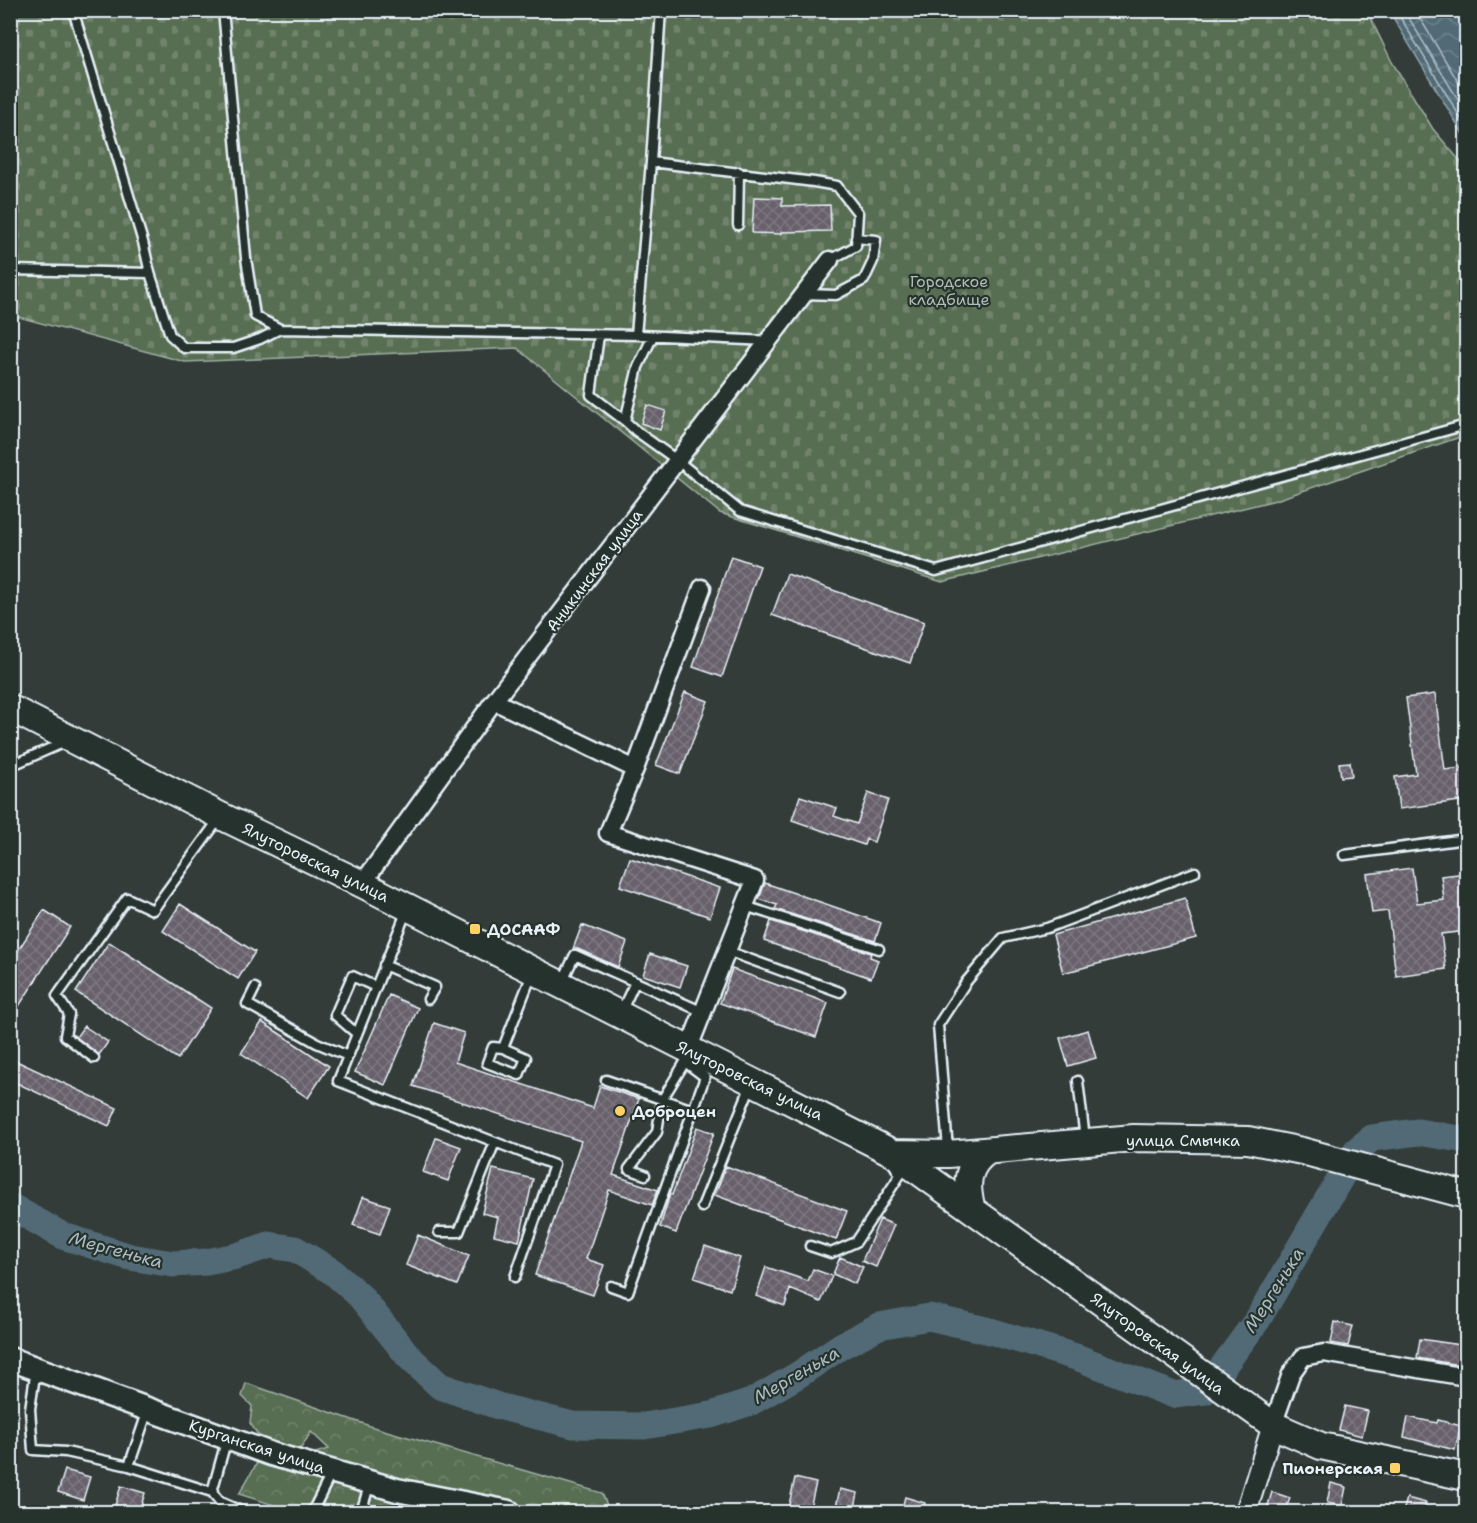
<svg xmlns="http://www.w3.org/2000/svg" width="1477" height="1523" font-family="'Shantell Sans',sans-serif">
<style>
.forest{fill:url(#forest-crowns);stroke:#a0b0a5;stroke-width:1.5}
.cemetery{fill:url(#cemetery-stones);stroke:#a0b0a5;stroke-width:1.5}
.water{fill:url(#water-waves);stroke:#8da1aa;stroke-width:1.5}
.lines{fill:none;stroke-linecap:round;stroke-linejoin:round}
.shore{stroke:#acbbc4;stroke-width:1.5}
.river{stroke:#516b76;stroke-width:27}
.building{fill:url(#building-cross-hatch);stroke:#e8f1f8;stroke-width:1.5}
.service-casing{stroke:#e8f1f8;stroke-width:13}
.minor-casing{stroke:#e8f1f8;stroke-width:21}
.tertiary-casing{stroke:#e8f1f8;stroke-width:24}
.secondary-casing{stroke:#e8f1f8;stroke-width:27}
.primary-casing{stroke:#e8f1f8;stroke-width:30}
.service{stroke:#26332d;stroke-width:8}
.minor{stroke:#26332d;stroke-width:16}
.tertiary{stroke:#26332d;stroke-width:20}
.secondary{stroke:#26332d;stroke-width:22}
.primary{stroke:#26332d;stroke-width:26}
.poi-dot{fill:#ffd166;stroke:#26332d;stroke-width:2}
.labels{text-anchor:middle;stroke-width:4.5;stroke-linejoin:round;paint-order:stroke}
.park-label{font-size:16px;fill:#afbdb6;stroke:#26332d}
.street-label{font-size:16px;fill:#e8f1f8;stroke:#26332d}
.poi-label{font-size:16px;font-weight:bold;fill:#e8f1f8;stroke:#26332d;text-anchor:start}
.water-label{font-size:18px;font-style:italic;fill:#acbbc4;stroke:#26332d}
</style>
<defs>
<pattern id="forest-crowns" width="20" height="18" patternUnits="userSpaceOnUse" patternTransform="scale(1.5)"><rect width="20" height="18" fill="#596e52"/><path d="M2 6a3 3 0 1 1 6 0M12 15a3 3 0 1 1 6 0" fill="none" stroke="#71836c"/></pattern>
<pattern id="cemetery-stones" width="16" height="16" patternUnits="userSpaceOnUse" patternTransform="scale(1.5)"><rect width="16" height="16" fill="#596e52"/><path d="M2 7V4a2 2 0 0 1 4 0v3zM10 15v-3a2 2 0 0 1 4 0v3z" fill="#71836c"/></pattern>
<pattern id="water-waves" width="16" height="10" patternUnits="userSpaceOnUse" patternTransform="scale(1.5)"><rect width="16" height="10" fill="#516b76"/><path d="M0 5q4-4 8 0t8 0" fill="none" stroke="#6a818a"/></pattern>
<pattern id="building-cross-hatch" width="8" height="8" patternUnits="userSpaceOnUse" patternTransform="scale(1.5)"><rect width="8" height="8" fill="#67616b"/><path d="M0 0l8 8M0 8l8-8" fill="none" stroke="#7d7881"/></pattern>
</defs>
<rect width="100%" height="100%" fill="#333c39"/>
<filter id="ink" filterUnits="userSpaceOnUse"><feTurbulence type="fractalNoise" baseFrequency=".0167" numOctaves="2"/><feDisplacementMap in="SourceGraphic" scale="12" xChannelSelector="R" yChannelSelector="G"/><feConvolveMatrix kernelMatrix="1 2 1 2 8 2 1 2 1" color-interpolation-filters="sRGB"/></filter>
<g filter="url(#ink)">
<!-- forest -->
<path class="forest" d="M246 1383 373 1427 602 1493 609 1510 607 1512H424L420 1510 418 1512H296L239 1494 261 1456 281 1463 329 1449 311 1432 301 1448 271 1454 250 1423 252 1406 242 1396Z"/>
<!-- cemetery -->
<path class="cemetery" d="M10 11H1367L1392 62 1433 129 1466 168V435L1276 500 942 582 720 513 517 348 185 362 11 315Z"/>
<!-- water -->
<path class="water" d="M1389 11H1466V139L1394 19Z"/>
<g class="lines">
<!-- shore -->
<path class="shore" d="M1396 10 1466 127
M1404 10 1466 113
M1415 10 1466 95"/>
<!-- river -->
<path class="river" d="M10 1206 63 1236 130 1257 173 1264 207 1262 237 1256 269 1245 295 1249 333 1272 360 1296 409 1357 440 1386 498 1406 573 1425 644 1426 711 1415 751 1402 798 1375 841 1346 879 1326 929 1317 990 1331 1079 1358 1174 1395 1205 1391 1258 1319 1356 1151 1372 1138 1418 1132 1466 1140"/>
</g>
<!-- building -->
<path class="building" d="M754 197 782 198V206L830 205 831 231 781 232V234L752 233Z
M647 405 666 411 660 430 641 423Z
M731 556 760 566 722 677 693 667Z
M787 574 924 622 910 663 772 615Z
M685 692 708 701 680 774 656 765Z
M1435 694 1445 770 1467 767V800L1399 809 1395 777 1416 774 1406 698Z
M1350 762 1352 776 1341 777 1339 763Z
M868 793 888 800 874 842 866 839 864 845 792 820 800 796 837 808 834 816 857 824Z
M630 858 720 888 710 917 620 886Z
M1412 868 1417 903 1444 900 1441 876 1467 873V931L1441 934 1446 969 1396 976 1388 911 1372 913 1367 874Z
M765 883 881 923 875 941 775 909 777 905 759 899Z
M1185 898 1196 938 1063 973 1053 935Z
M180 904 255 952 238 979 163 931Z
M44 910 70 927 10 1020V963Z
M771 921 871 953 870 957 878 960 871 978 764 941Z
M582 925 627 942 618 967 578 949H573Z
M109 942 211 1008 178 1059 76 992Z
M650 954 687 966 680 987 643 975Z
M732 969 828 1003 816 1037 720 1003Z
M389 995 418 1008 385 1085 355 1072Z
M262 1022 329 1066 308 1098 241 1053Z
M434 1023 464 1033 455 1062 593 1108 600 1086 639 1099 613 1175 658 1190 652 1205 609 1190 586 1259 604 1265 593 1295 535 1275 581 1141 413 1086Z
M84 1026 108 1042 99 1055 76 1037Z
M1088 1030 1096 1058 1068 1066 1060 1038Z
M10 1058 117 1108 109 1126 10 1080Z
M697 1127 714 1133 676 1233 660 1227 670 1194 672 1195Z
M436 1138 461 1147 448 1181 423 1172Z
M726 1166 847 1211 836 1240 715 1195Z
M493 1169 533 1179 519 1241 494 1235 498 1217 482 1213Z
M363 1197 390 1206 380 1234 353 1225Z
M880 1219 894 1225 876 1267 862 1261Z
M418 1235 469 1256 457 1285 406 1265Z
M705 1246 740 1258 730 1290 694 1278Z
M840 1257 863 1267 855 1284 833 1274Z
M766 1267 808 1281 813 1269 832 1276 821 1302 790 1289 785 1306 756 1296Z
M1335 1322 1353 1326 1348 1346 1331 1343Z
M1420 1339 1467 1346V1366L1417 1358Z
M1345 1406 1368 1411 1362 1436 1339 1430Z
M1408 1417 1437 1423 1438 1420 1461 1426 1455 1450 1404 1437Z
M65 1470 90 1477 83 1500 58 1492Z
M795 1478 816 1483 809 1512 788 1509Z
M1331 1483 1346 1487 1342 1506 1327 1503Z
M121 1486 145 1493 139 1512 115 1505Z
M840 1489 858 1493 854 1512 835 1511Z
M1272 1492 1290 1498 1285 1512H1266Z
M905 1497 925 1503 923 1512H901Z
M1407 1498 1426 1503 1424 1512H1403Z"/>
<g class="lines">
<!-- service casing -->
<g class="service-casing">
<path id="service" d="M73 10 143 242 150 273
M223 10 246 258 255 316 280 329
M661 10 651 162 814 182 837 186 858 213 856 246 830 260
M738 225 739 172
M10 270 150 273 170 335 184 348H233L260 339 280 329 641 335 768 341
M804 294 836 295 864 280 873 261 876 240 856 238
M599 335 591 395 625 421
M636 335 651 162
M653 336 638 367 625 421 636 431 678 461 740 511 936 571 1466 425
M10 760 17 763 65 742
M1344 855 1466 839
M745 906 879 949
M407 910 338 1081 554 1165 515 1277
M727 951 840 992
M384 965 435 987 428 999
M562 982 575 955 703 1012
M255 988 247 1004 317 1043 348 1056
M621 1012 635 982
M357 1034 335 1015 352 976 376 987
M503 1048 526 1058 519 1075 487 1063 493 1047 503 1048 532 974
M94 1058 65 1036 69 1014 57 996 127 898 153 910 219 819
M606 1080 693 1110
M1078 1081 1085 1139
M948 1150 938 1025 966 982 1003 938 1047 928 1195 872
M645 1175 629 1169 657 1132 662 1100 685 1062
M702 1207 751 1085
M439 1232H459L495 1142
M810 1246 831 1253 856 1242 900 1175 894 1165
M611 1286 628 1292 705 1077 685 1062 687 1053
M36 1369 30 1409 33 1450 66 1452 129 1466 148 1410
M129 1466 212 1492 227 1438
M212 1492 220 1502 243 1512
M312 1512 332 1472
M361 1512 370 1483
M417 1512 422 1496"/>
</g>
<!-- minor casing -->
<g class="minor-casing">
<path id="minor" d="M494 701 635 769 608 833 755 880 688 1050
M635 769 702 588
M362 884 494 701 830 260
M1273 1425 1291 1374 1303 1357 1324 1353 1466 1377"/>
</g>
<!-- tertiary casing -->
<g class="tertiary-casing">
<path id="tertiary" d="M1246 1512 1273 1425"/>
</g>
<!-- secondary casing -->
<g class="secondary-casing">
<path id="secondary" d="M10 1359 271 1454 397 1490 509 1512"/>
</g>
<!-- primary casing -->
<g class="primary-casing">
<path id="primary" d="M10 708 221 816 362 884 893 1153 1273 1425 1321 1446 1466 1477
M893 1153 948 1154 1134 1138 1248 1140 1302 1151 1466 1195
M972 1209C965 1186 966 1165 988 1151"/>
</g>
<!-- service -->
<use href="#service" class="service"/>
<!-- minor -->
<use href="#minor" class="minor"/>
<!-- tertiary -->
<use href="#tertiary" class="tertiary"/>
<!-- secondary -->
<use href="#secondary" class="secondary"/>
<!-- primary -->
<use href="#primary" class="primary"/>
</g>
</g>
<!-- markers -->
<g class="poi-dot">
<rect x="469" y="923" width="12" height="12" rx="3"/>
<circle cx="620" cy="1111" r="6"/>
<rect x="1389" y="1462" width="12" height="12" rx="3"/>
</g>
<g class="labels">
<!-- park labels -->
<g class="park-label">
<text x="949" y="287">Городское<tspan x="949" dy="18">кладбище</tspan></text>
</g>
<!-- street labels -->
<g class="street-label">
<text transform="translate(594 570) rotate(-53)" y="6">Аникинская улица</text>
<text transform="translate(316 862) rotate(26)" y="6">Ялуторовская улица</text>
<text transform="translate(750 1080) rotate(26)" y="6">Ялуторовская улица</text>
<text x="1183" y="1146">улица Смычка</text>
<text transform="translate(1158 1343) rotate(36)" y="6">Ялуторовская улица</text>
<text transform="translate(257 1446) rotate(18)" y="6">Курганская улица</text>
</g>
<!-- poi labels -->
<g class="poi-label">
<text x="487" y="935">ДОСААФ</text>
<text x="632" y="1117">Доброцен</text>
<text x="1383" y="1474" text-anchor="end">Пионерская</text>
</g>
<!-- water labels -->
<g class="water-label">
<text transform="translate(116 1250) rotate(15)" y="6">Мергенька</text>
<text transform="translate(1274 1290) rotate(-58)" y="6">Мергенька</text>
<text transform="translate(796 1375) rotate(-30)" y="6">Мергенька</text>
</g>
</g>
<!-- margin -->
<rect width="1477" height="1523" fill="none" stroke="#26332d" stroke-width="36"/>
<rect x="18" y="18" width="1441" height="1487" fill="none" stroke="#e8f1f8" stroke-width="2" filter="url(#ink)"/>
</svg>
